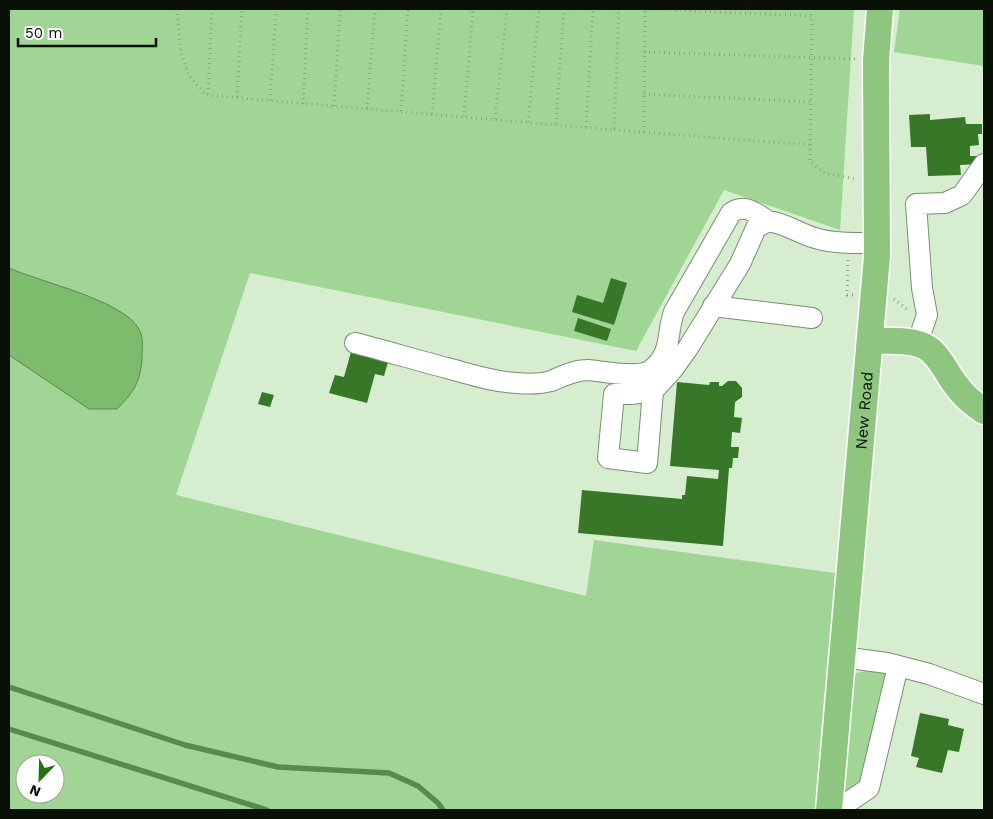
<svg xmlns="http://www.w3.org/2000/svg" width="993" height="819" font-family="'Work Sans',sans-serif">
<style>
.green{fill:#a1d595;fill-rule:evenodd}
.water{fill:#7cbc6c;stroke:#5a894e}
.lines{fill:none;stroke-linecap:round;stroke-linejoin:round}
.stream{stroke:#5a894e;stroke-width:5.5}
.building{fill:#387628}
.minor-casing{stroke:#798f74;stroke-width:22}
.major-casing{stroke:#fff;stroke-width:29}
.path{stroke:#91a38c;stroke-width:3;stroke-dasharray:1 4;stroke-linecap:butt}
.minor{stroke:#fff;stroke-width:20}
.major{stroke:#8ec67f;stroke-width:26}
.labels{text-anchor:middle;stroke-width:4;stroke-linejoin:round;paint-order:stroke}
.street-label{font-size:16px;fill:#091107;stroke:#fff}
</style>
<rect width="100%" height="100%" fill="#d6edd0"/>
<!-- green -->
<path class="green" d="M9 9H854L840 230 724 190 636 351 250 273 176 495 586 596 594 540 849 575 829 810H9ZM25 764H55V794H25Z
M900 9H984V66L894 52Z
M876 669 884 672 887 680 868 778 854 793 842 792 853 678 856 673Z"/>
<!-- water -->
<path class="water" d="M9 268C40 282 123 300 139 329 144 337 142 351 142 360 140 383 133 393 117 409H89L9 355Z"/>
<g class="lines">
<!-- stream -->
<path class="stream" d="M9 687 185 745 278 767 389 773 418 786 438 803 443 810
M9 729 267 810"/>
</g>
<!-- building -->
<path class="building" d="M930 114V120L965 117 966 124H982V134H978L979 145 970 146V156H980V164L960 165 961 175 928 176 926 147H911L909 115Z
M611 278 627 283 614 325 572 312 577 295 603 303Z
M578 318 611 329 607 341 574 331Z
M351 352 388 362 384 376 375 374 367 403 329 393 335 375 344 377Z
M728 381H736L742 388V397L735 402 734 417 742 418 740 433 732 432 731 447H739L738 458H733L732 468H729L723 546 578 533 582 490 682 499V495H685L687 476 718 479 719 470 670 466 677 382 709 385 710 382H719V386H722Z
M262 392 274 395 270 407 258 404Z
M920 713 949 719 948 725 964 729 959 752 948 750 942 773 916 767 919 758 911 756Z"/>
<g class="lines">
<!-- minor casing -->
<g class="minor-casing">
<path id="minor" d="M713 306 812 318
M355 343C386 351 416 360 447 368 470 374 493 382 517 383 528 384 541 384 551 381 563 376 575 370 588 370 603 371 639 379 651 370 673 353 666 334 674 312L731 213C745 203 755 213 768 221
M917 344 927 315 922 288 916 204 945 203 962 195 984 164
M653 391 647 463 608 458 614 394H631L653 391 673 369 688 348 740 264 756 228 768 221C785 223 798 233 815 238 835 244 857 243 877 243
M842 657 887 663 929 674 984 694
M830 799 847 803 869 788 898 666"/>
</g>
<!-- major casing -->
<g class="major-casing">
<g id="major">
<path d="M870 341C887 341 908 339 924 346 939 353 946 373 956 385 963 395 973 404 984 411"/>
<path id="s1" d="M829 810 877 256 876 60 880 9"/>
</g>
</g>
<!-- path -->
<path class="path" d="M177 9 181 53 189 76 206 95 614 130 619 9
M645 9 812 16
M812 9 810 162 825 173 855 179
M644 52 856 59
M208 94 212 9
M644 94 810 102
M237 97 242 9
M270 100 276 9
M303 104 308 9
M334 106 340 9
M367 109 375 9
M401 111 408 9
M432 114 441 9
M464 117 473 9
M495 119 507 9
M528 122 539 9
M556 124 564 9
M586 127 593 9
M614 130 810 145
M644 132 645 9
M848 260 847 295H854
M894 299 907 309"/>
<!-- minor -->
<use href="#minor" class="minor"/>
<!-- major -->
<use href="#major" class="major"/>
</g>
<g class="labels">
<!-- street labels -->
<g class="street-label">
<text dy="6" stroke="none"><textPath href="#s1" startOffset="401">New Road</textPath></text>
</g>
</g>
<!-- border -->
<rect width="993" height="819" fill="none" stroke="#091107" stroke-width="20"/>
<!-- north arrow -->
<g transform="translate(40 779) rotate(203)"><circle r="24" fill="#ffffff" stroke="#9da09c"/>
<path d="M0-4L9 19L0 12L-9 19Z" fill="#287011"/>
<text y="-8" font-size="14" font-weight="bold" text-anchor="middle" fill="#091107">N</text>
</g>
<!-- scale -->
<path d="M18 38v8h138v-8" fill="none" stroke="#091107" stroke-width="2.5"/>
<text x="25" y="38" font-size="15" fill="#091107" stroke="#ffffff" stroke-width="4" paint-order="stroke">50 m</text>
</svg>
